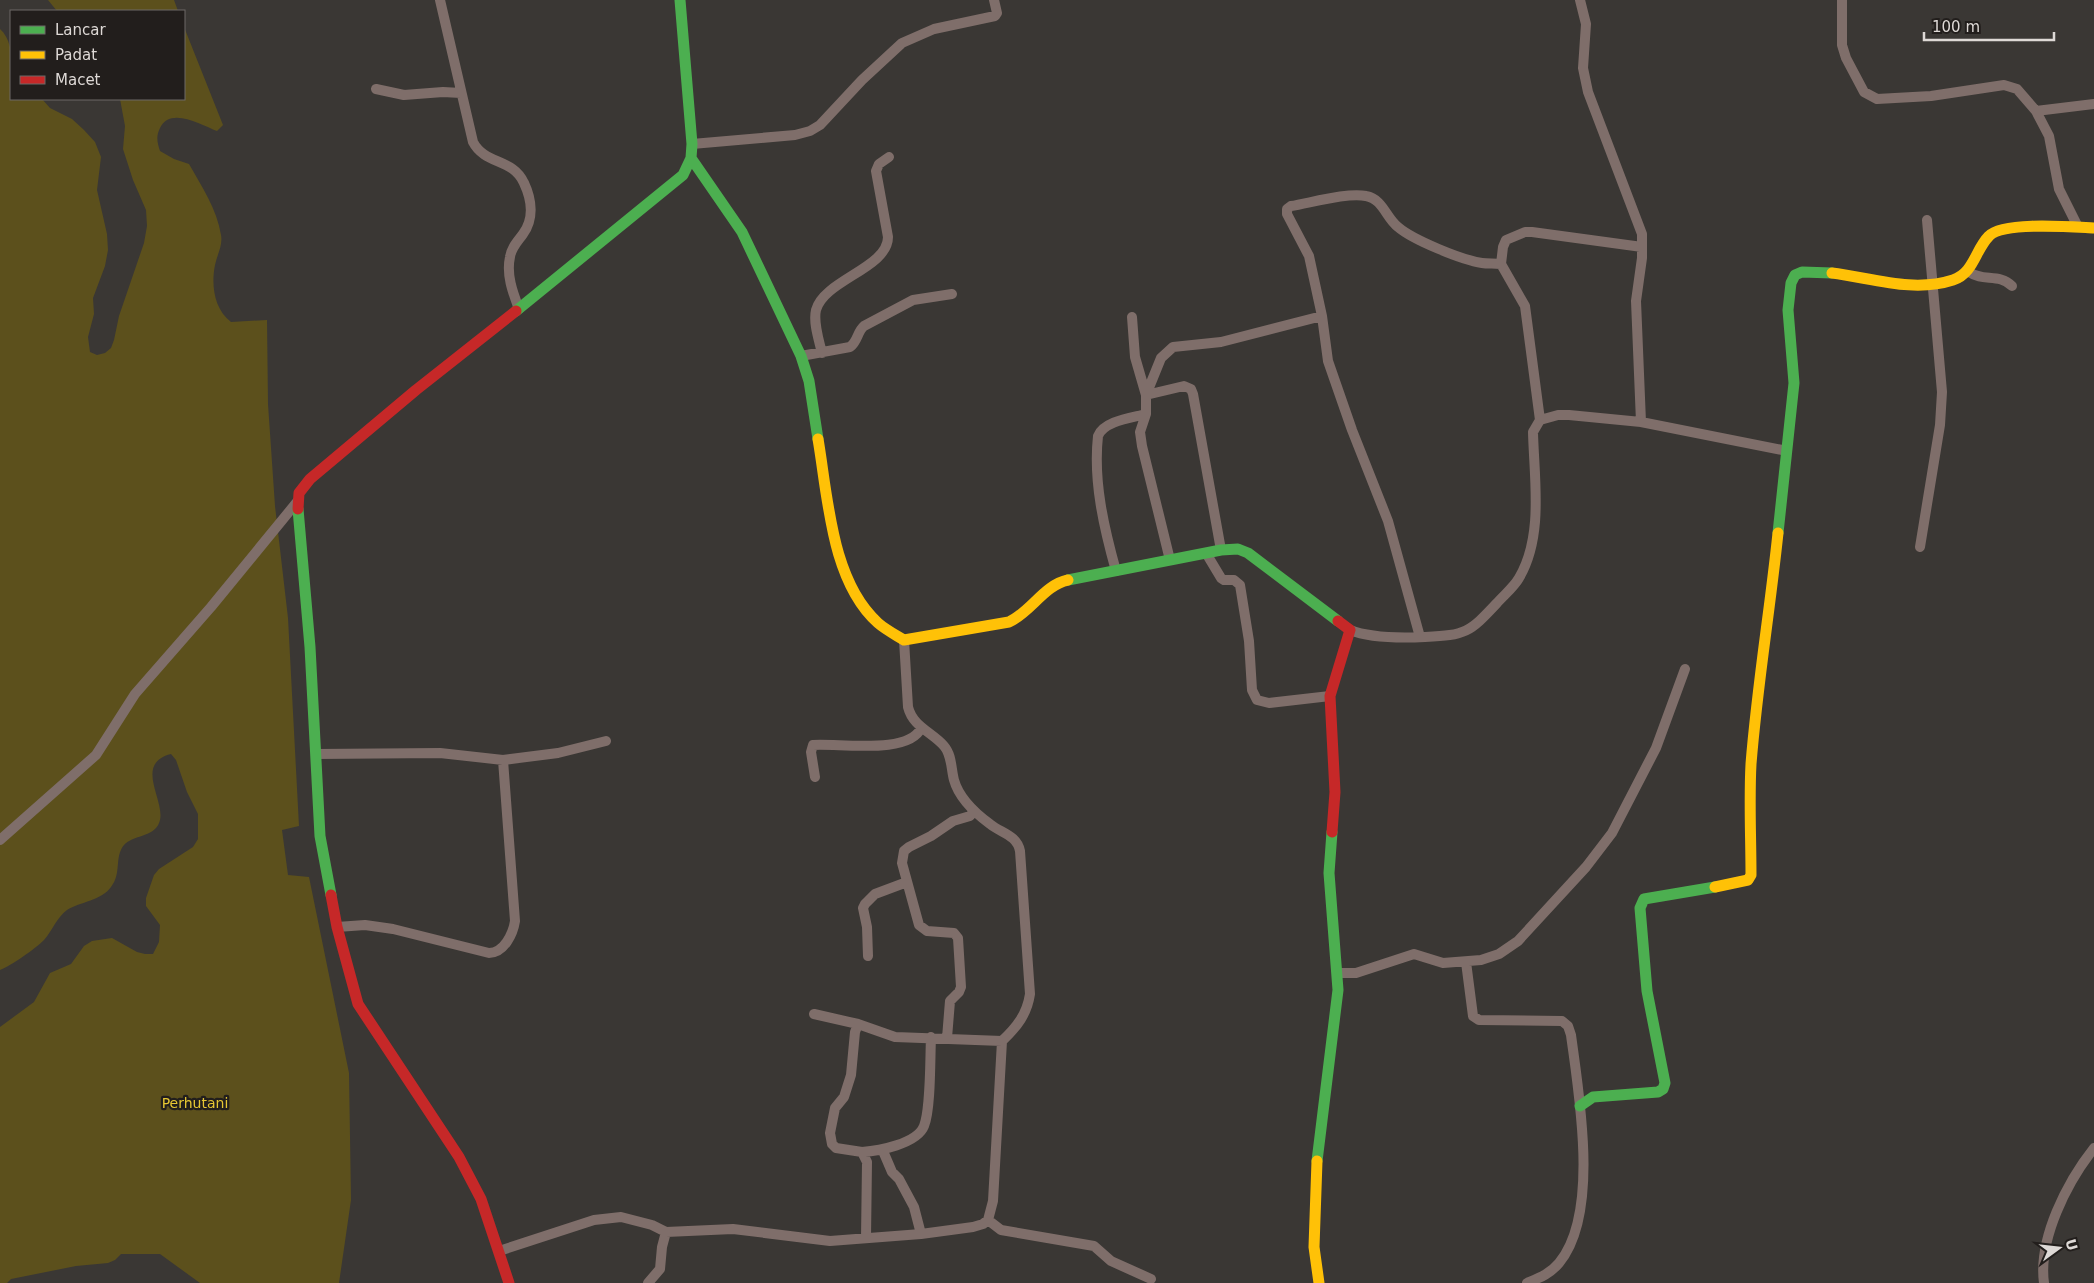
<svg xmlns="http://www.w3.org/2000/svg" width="2094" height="1283" font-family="'DejaVu Sans',sans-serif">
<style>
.green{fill:#5c501c}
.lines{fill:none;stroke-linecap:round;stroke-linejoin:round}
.street{stroke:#7f6e6a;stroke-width:10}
.fast{stroke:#4caf50;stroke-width:11}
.slow{stroke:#ffc107;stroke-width:11}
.jam{stroke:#c62828;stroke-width:11}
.labels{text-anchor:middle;stroke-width:4.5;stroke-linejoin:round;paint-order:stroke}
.park-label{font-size:14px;fill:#e6c633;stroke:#221e1c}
</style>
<rect width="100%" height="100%" fill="#3a3734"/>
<!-- green -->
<path class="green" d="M48 0H174L178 11H57Z
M184 27 223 125 217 131C202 125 170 106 160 128 156 136 157 142 160 151L174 159 189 164C202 187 217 209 221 235 223 245 217 255 215 265 211 285 214 309 231 322L267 320 268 404 275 506 288 618 299 826 282 830 288 875 309 877 349 1073 351 1200 339 1283H200L160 1254H121L115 1260 108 1263 76 1266 11 1279 7 1283H0V1027L34 1002 50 973 71 964 84 946 92 941 112 938 137 952 145 954H153L159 942 160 925 146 906V898L154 875 159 869 193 847 198 839V814L187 792 176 760 171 754C132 764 168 803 159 823 154 837 133 835 124 845 114 857 122 873 111 887 102 900 80 902 67 910 57 917 52 931 44 940 35 949 12 965 0 970V29C17 44 11 77 11 99H42L50 108 72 119 84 130 95 142 101 157 97 190 107 234 108 250 105 266 93 298 94 314 88 337 90 352 97 355 105 353 111 348 114 340 119 316 144 243 147 226 146 210 133 180 123 149 125 126 120 99H184Z"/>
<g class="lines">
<!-- street -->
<path class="street" d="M440 0 473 142C485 165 513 158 524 183 532 200 534 219 523 234 518 241 511 248 510 257 506 275 513 293 519 309
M1580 0 1586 24 1583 68 1588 92 1642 234V258L1636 301 1641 422
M1842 0V45L1846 58 1864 92 1877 99 1931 96 2004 85 2017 89 2036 111 2049 136 2059 189 2078 227
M376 89 404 95 443 92 461 93
M2036 111 2094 104
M692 144 795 135 810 131 820 125 862 80 902 43 934 29 995 16 997 13 994 0
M1969 272C1983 282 1999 273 2012 286
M1132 317 1135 357 1146 395V414L1140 432 1142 446 1170 560
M822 353C819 340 813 323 816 310 824 280 888 268 888 237L876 171 879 164 889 157
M801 356 850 347C858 341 857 332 864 326L913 300 952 294
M1146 395 1184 386 1191 389 1193 394 1221 550
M1146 395 1161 358 1173 347 1221 342 1322 316
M1540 420 1525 306 1501 264 1503 247 1506 240 1525 232H1532L1642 247
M1920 547 1940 425 1942 392 1927 220
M1206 553 1221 578 1224 580H1234L1240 585 1249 641 1252 690 1257 700 1269 703 1330 696
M1116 571C1104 528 1093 481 1098 436 1104 421 1131 418 1146 414
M1350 630C1370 638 1404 638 1425 637 1466 635 1469 633 1497 603 1504 595 1514 587 1519 578 1544 536 1534 478 1533 432L1540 420 1558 415H1569L1641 422 1787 451
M1420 637 1388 521 1352 430 1328 361 1322 316 1309 256 1287 214V209L1291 206C1310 203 1348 192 1366 196 1383 199 1386 218 1398 227 1413 240 1462 260 1482 263 1488 264 1495 263 1501 264
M316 754 440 753 503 760 558 753 606 741
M815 777 811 752 813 745C839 743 909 755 921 728
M0 840 96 755 135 694 211 607 297 502
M337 927 365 925 393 929 489 953C504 953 513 934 515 921L503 760
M868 956 867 927 863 908 865 904 875 894 907 882
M1466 962 1473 1016 1479 1020 1562 1021 1568 1026 1571 1035C1579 1095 1600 1214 1559 1263 1550 1274 1539 1278 1527 1283
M1337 973H1356L1414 954 1443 963 1481 960 1499 954 1518 941 1586 867 1612 833 1656 748 1685 669
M814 1014 858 1024 895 1037 1002 1041
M858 1024 855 1032 851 1075 844 1097 835 1108 830 1133 832 1144 836 1148 862 1152 867 1162 866 1238
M947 1038 950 1001 959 992 961 987 958 938 954 933 927 931 919 925 902 863 904 851 909 847 931 836 953 821 970 816 974 811
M883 1151 892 1172 899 1179 914 1207 921 1234
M862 1152C878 1151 917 1144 924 1126 931 1109 930 1058 931 1037
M988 1220 1001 1230 1094 1246 1111 1261 1151 1279
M499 1251 594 1220 621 1217 652 1225 666 1232 733 1229 830 1241 921 1234 973 1227 983 1224 988 1220 993 1201 1002 1041C1017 1027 1027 1014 1030 994L1020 851C1017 835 1001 833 990 824 975 813 959 798 954 780 951 769 952 755 944 746 932 732 913 727 908 707L904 640
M648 1283 660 1269 662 1247 666 1232
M2044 1283C2038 1239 2067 1182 2094 1148"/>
<!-- fast -->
<path class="fast" d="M691 158 742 232 801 356 809 381 818 439
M516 311 683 175 691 158 692 144 680 0
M298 509 310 647 320 836 331 895
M1778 533 1794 383 1788 310 1791 283 1795 275 1802 272 1832 273
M1068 580 1221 550 1238 549 1248 553 1338 621
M1580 1106 1593 1097 1658 1092 1663 1089 1665 1083 1647 991 1640 908 1644 899 1715 887
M1317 1161 1338 990 1329 873 1332 832"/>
<!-- slow -->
<path class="slow" d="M1832 273C1872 278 1913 293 1953 280 1974 273 1975 250 1989 236 2003 221 2073 227 2094 228
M818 439C828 497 831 581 878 623 886 630 896 635 904 640L1009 622C1031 612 1044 585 1068 580
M1715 887 1748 880 1751 875C1751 838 1749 801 1751 764 1757 687 1770 610 1778 533
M1317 1161 1314 1247 1319 1283"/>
<!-- jam -->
<path class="jam" d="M298 509 299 493 310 479 416 390 516 311
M1332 832 1335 792 1330 696 1350 630 1338 621
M331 895 337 927 358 1004 459 1157 481 1199 509 1283"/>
</g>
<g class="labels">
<!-- park labels -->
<g class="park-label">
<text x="195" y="1108">Perhutani</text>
</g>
</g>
<!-- legend -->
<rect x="10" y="10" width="175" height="90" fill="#221e1c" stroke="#6d6966"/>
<rect x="20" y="26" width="25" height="8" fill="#4caf50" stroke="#6d6966"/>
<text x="55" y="35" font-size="15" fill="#ded9d6">Lancar</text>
<rect x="20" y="51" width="25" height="8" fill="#ffc107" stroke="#6d6966"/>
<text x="55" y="60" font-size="15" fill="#ded9d6">Padat</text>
<rect x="20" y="76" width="25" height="8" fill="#c62828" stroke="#6d6966"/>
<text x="55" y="85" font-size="15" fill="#ded9d6">Macet</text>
<!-- north arrow -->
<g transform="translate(2059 1248) rotate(75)" stroke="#221e1c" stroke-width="4" paint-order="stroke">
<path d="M0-4L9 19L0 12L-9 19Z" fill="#ded9d6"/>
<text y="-8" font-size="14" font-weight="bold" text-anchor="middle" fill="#ded9d6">U</text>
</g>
<!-- scale -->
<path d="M1924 32v8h130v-8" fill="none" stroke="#ded9d6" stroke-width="2.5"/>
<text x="1932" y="32" font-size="15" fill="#ded9d6" stroke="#221e1c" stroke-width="4" paint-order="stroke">100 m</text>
</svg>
